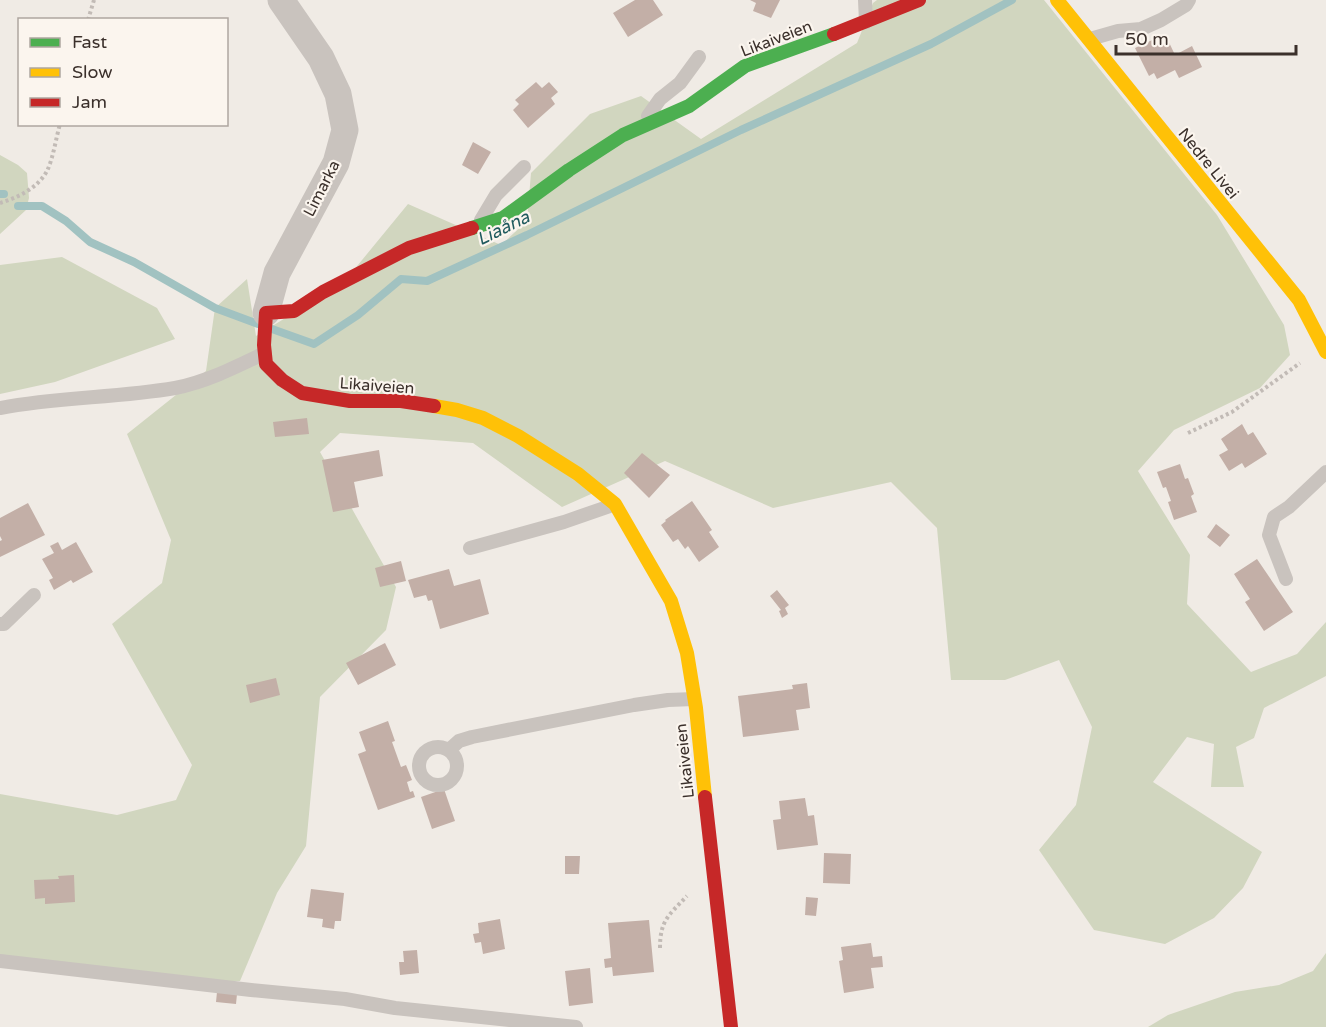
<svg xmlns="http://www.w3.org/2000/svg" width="1326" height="1027" font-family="'Varela Round',sans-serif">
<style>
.green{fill:#d1d6bf}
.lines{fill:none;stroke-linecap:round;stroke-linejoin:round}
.stream{stroke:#a1c2c1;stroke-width:8}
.building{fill:#c3afa7}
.path{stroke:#c2bbb6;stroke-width:4;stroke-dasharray:3 3;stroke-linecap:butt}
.lane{stroke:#c9c3be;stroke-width:14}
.street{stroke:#c9c3be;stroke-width:27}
.fast{stroke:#4caf50;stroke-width:14}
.slow{stroke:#ffc107;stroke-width:14}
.jam{stroke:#c62828;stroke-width:14}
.labels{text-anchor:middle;stroke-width:4.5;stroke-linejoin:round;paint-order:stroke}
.street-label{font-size:16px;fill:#3b302b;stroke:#fbf5ee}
.water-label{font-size:18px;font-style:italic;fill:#1f5a5e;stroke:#fbf5ee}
</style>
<rect width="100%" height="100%" fill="#f0ebe5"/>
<!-- green -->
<path class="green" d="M877 0H1044L1217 215 1284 325 1290 355 1260 388 1174 430 1138 471 1190 555 1187 604 1251 672 1297 654 1326 622V676L1264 708 1254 738 1236 747 1244 787H1211L1214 744 1187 737 1153 782 1262 852 1243 888 1214 918 1165 944 1094 930 1039 850 1076 805 1092 727 1059 660 1005 680H951L937 528 891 482 773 508 665 461 562 507 473 443 340 433 320 452 396 587 386 630 320 697 306 846 277 893 240 981 176 986 2 956 0 954V794L117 815 176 800 192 765 112 624 162 583 171 540 127 434 206 371 215 308 247 279 256 336 344 282 408 204 501 245 527 221 531 173 590 114 641 96 701 139 857 43 873 3Z
M0 155 18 165 27 173 29 198 26 210 0 234Z
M62 257 157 308 175 339 55 382 0 394V265Z
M1326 953V1027H1148L1168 1015 1235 992 1279 985 1313 971Z"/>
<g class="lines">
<!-- stream -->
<path class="stream" d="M0 194H4
M18 206H42L66 221 90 242 134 262 215 308 258 324
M272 329 314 344 358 315 401 279 427 281 527 235 741 130 931 44 1012 0"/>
</g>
<!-- building -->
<path class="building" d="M635 0H653L663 15 628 37 613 13Z
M750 0H780L771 18 753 11 756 3Z
M1165 34 1175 55 1192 46 1202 67 1179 78 1175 70 1157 79 1154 73 1149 76 1135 48Z
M536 82 542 88 549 82 558 92 551 98 555 104 528 128 513 110 519 104 515 100Z
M473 142 491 152 478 174 462 165Z
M307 418 309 434 275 437 273 422Z
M1242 424 1248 435 1253 432 1267 454 1245 468 1242 463 1229 471 1219 455 1228 450 1221 439Z
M379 450 383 476 354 482 359 507 333 512 322 460Z
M642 453 670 475 649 498 624 473Z
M1180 464 1185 479 1188 478 1194 494 1191 496 1197 512 1174 520 1168 502 1171 501 1166 487 1163 488 1157 472Z
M692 501 712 530 709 532 719 547 699 562 688 546 685 549 678 539 673 542 661 525 666 521 665 520Z
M28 503 45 535 0 557V541L2 540 0 536V518Z
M1216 524 1230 535 1220 547 1207 537Z
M58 542 62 550 76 542 93 572 73 583 71 580 54 590 49 580 53 578 42 559 54 553 50 546Z
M1257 559 1293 612 1264 631 1245 602 1250 599 1234 574Z
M401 561 406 581 380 587 375 568Z
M449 569 454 586 480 579 489 614 440 629 432 600 428 601 426 595 414 598 408 580Z
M777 590 789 605 785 608 788 614 782 618 779 611 781 610 770 596Z
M385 643 396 665 358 685 346 663Z
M276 678 280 695 250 703 246 685Z
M807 683 810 708 796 710 799 730 743 737 738 696 793 689 792 685Z
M388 721 395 741 392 742 401 767 406 765 412 780 407 782 410 792 413 791 415 797 378 810 358 754 366 751 359 732Z
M444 789 455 821 432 829 421 797Z
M805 798 808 816 814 815 818 845 777 850 773 820 781 819 779 801Z
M824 853 851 854 850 884 823 883Z
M565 856H580L579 874H565Z
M74 875 75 902 45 904V898L35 899 34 880 59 879 58 876Z
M311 889 344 893 341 921H335L334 929 322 927 323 919 307 917Z
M806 897 818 898 816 916 805 915Z
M500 919 505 949 483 954 481 942 475 943 473 934 479 933 478 923Z
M649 920 654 972 613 976 612 967 605 968 604 959 611 958 608 923Z
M871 943 873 957 882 956 883 967 871 968 874 988 844 993 839 961 843 960 841 947Z
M417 950 419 973 400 975 399 962H404L403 951Z
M590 968 593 1003 569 1006 565 971Z
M217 992 237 994 236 1004 216 1002Z"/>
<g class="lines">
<!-- path -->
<path class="path" d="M88 20 94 0
M0 203C17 198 38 188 47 171 53 159 56 138 60 124
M1188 433 1232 412 1300 363
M660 948C660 920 669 915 687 896"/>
<!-- lane -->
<path class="lane" d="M865 0 866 22
M1090 39 1118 31 1141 29 1161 20 1186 5 1189 0
M648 116 660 99 680 83 699 57
M481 220 496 195 524 167
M0 408C58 397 117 398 175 388 206 382 236 367 265 353
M470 548 564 522 613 505
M1286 579 1269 535 1274 517 1289 507 1326 472
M0 624H4L34 595
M419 766a19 19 0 1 1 38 0a19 19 0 1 1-38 0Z
M449 750 459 741 472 737 634 705 668 700 694 699
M0 961 251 990 345 999 395 1008 576 1027"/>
<!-- street -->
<path class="street" d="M266 313 277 273 336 163 345 130 338 94 321 58 281 0"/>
<!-- fast -->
<path class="fast" d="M472 228 503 218 569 170 623 135 689 106 745 66 834 34"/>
<!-- slow -->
<path class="slow" d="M1057 0 1299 300 1326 352
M434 406 457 410 483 418 518 436 578 474 615 504 671 601 687 653 696 708 705 797"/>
<!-- jam -->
<path class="jam" d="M834 34 919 0
M434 406 401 401H350L302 393 282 380 266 364 264 345 266 313 294 311 323 292 409 248 472 228
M705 797 731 1027"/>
</g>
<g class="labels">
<!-- street labels -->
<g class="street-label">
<text transform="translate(776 38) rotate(-21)" y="6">Likaiveien</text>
<text transform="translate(1209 163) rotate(51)" y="6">Nedre Livei</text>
<text transform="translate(321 188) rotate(-63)" y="6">Limarka</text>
<text transform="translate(377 385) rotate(4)" y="6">Likaiveien</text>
<text transform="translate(684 761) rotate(-96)" y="6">Likaiveien</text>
</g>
<!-- water labels -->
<g class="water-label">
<text transform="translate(503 228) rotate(-26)" y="6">Liaåna</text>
</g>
</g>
<!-- legend -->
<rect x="18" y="18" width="210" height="108" fill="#fbf5ee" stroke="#aea6a0" stroke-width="1.5"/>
<rect x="30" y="38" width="30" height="9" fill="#4caf50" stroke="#aea6a0" stroke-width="1.5"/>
<text x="72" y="48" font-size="18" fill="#3b302b">Fast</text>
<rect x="30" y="68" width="30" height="9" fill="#ffc107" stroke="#aea6a0" stroke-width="1.5"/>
<text x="72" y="78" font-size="18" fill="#3b302b">Slow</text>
<rect x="30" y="98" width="30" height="9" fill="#c62828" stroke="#aea6a0" stroke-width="1.5"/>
<text x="72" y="108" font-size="18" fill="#3b302b">Jam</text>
<!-- scale -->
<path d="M1116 45v9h180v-9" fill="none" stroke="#3b302b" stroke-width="3"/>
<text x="1125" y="45" font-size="18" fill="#3b302b" stroke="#fbf5ee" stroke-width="4.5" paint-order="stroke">50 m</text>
</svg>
